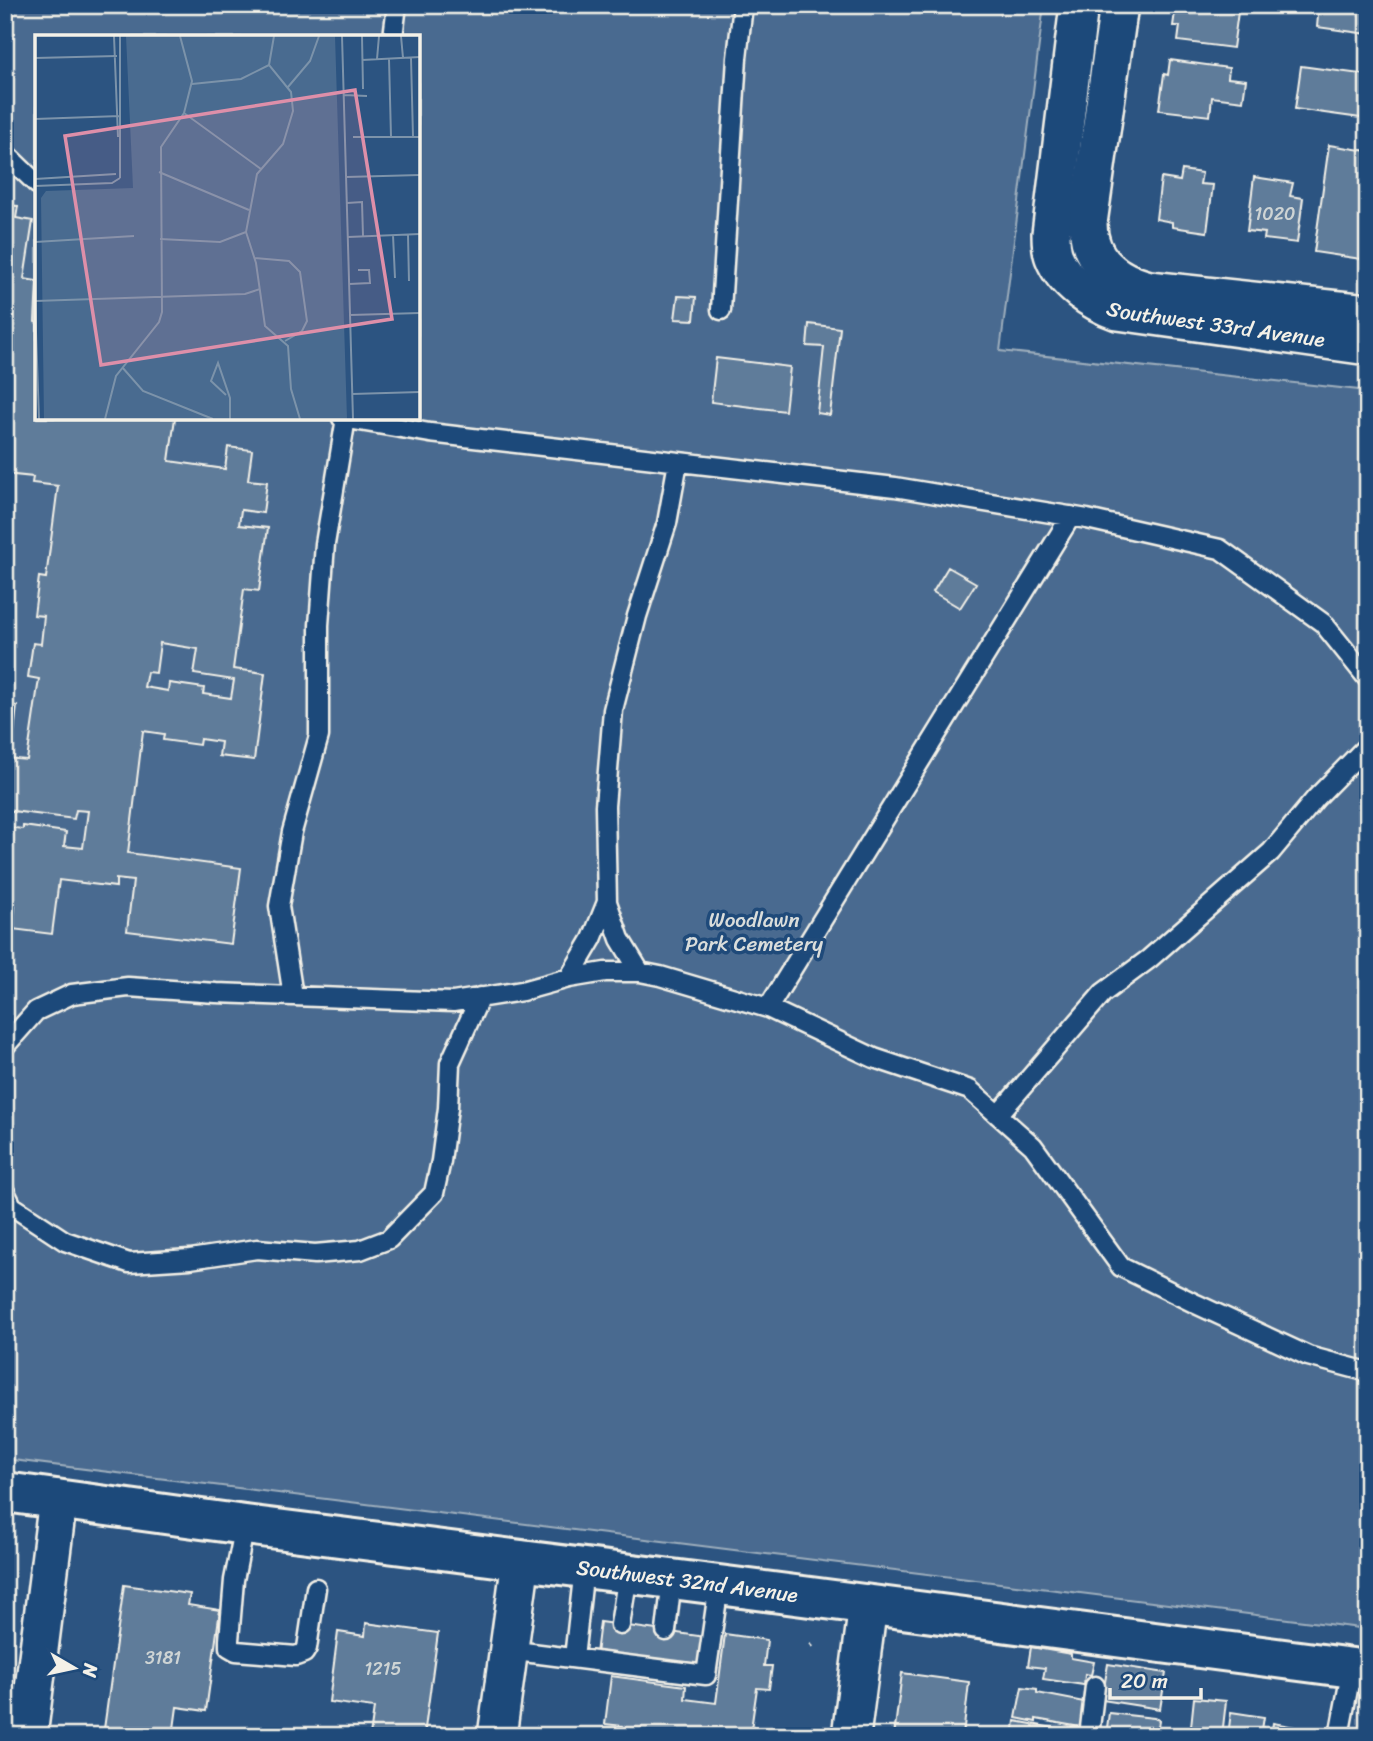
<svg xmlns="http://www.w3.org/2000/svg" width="1373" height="1741" font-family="Sriracha,sans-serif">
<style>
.green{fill:#496b90;stroke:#9eaebc;stroke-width:2;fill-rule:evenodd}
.building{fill:#5e7b9a;stroke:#f4f1e8;stroke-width:2;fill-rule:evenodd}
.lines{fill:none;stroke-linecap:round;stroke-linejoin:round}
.service-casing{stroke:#f4f1e8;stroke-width:23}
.minor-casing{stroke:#f4f1e8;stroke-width:42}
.tertiary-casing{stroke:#f4f1e8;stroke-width:44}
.path{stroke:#f4f1e8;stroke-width:4.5;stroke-dasharray:2 5;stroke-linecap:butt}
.service{stroke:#1f4a7a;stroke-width:18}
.minor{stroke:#1f4a7a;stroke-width:37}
.tertiary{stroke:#1f4a7a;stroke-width:38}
.labels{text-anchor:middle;stroke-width:7;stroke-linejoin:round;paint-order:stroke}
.number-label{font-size:18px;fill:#ced4d4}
.street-label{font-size:21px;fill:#f4f1e8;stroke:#1f4a7a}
.park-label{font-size:21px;fill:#dadddb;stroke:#1f4a7a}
.inset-road{fill:none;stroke:#7c93aa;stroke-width:2}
.view{fill:#de8fa9;fill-opacity:0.15;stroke:#de8fa9;stroke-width:3.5}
.inset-edge{fill:none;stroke:#f4f1e8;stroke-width:3.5}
</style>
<rect width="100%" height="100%" fill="#2c5481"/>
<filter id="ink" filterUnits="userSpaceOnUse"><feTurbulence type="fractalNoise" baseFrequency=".0143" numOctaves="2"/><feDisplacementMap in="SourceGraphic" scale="14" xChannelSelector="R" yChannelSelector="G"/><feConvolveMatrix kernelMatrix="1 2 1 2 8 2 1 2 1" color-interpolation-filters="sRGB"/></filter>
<g filter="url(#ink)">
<!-- green -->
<path class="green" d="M5 5H1044L1000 351 1368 391V1629L5 1459ZM37 37H418V418H37Z"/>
<!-- building -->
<path class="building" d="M1176 5H1239L1233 48 1178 41 1180 26H1173Z
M1319 5H1368V34L1317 27Z
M1170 60 1229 68 1228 78 1246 80 1243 101 1212 97 1210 116 1159 110 1164 74 1168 75Z
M1301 66 1368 75V119L1295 109Z
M1329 145 1368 151V260L1314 252Z
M1182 170 1202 173 1200 184 1213 185 1207 232 1172 227V222L1156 219 1161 178 1180 181Z
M1254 177 1293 183 1290 196 1303 198 1297 243 1264 239 1265 233 1247 231Z
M5 205 18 206 16 218 33 221 24 279 37 281 35 322 37 323V418H175L169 461 225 469 228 447 252 450 248 480 267 482 263 513 241 510 239 525 268 528 259 591 244 589 233 669 265 673 254 760 219 756 221 742 200 739 199 745 163 740 164 734 143 731 128 853 241 868 231 944 127 931 133 881 116 879V887L59 880 52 934 12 929 15 907 5 906V827L23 829V826L66 832 64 846 83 848 88 811 76 810 74 819 5 810V758L27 760 39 679 28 677 33 643 41 644 44 616 34 615 39 577 46 578 58 486 32 483 33 477 5 474ZM160 643 198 649 194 674 234 680 231 698 203 694 204 688 169 683 168 691 144 687 147 672 156 673Z
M678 296 696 297 694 320 675 319Z
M809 324 840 328 830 415 817 413 824 347 807 346Z
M716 358 790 367 785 411 711 402Z
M948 567 976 583 960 608 933 592Z
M5 704 17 706 12 750 5 749Z
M124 1585 190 1594 188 1605 220 1610 206 1711 177 1707 173 1736H103Z
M600 1622 706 1637 703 1668 596 1654Z
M366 1623 438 1633 424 1736H370L374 1708 329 1702 338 1632 365 1636Z
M725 1634 767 1640 764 1666H772L769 1689 757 1688 750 1736H621L622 1726 605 1724 611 1676 686 1686 685 1699 716 1703Z
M1031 1647 1071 1654V1658L1094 1662 1091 1675 1085 1674 1084 1685 1043 1679 1045 1668 1028 1666Z
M1108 1664 1166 1673 1160 1709 1102 1700Z
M902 1673 969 1682 963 1736H894Z
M1022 1687 1037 1689V1693L1084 1702 1080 1727 1036 1719V1722L1016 1718Z
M1194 1698 1226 1701 1222 1736H1190Z
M1231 1712 1264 1717 1261 1736H1228Z
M1109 1713 1154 1718 1159 1720 1157 1736 1106 1735Z
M1015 1721 1081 1733V1736H1013Z
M1273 1723 1318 1731 1317 1736H1271Z"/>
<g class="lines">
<!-- service casing -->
<g class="service-casing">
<path id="service" d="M393 37 397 5
M5 153 37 184
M721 310 737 58 743 5
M342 418 430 433 895 487 1087 519 1220 549 1323 623 1368 679
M640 972 620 939 607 902 605 806 613 710 637 616 667 523 678 462
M569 978 592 939 607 902
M293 996 279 906 292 832 319 736V625L325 544 346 418
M768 1008 1071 516
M5 1046 36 1011 72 994 128 987 216 993 453 1002 522 991 569 978 605 972H640L660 976 768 1008 874 1058 970 1090 1033 1146 1121 1267 1196 1304 1308 1356 1368 1372
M998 1115 1103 993 1149 959 1271 852 1316 798 1368 745
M5 1192 12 1206 65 1241 129 1263 190 1259 257 1249 315 1254 360 1250 389 1239 434 1193 441 1161 448 1108 450 1063 480 997
M245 1525 234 1580 229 1640V1647L236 1651 296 1656 304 1653 307 1648 316 1588
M620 1625 628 1574
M666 1631 672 1579
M508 1650 706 1675 719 1585
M574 1658 584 1568
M1089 1736 1095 1686
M1339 1736 1352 1668"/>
</g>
<!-- minor casing -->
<g class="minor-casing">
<g id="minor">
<path id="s1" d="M1079 5 1051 234C1051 242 1051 249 1054 257 1064 283 1093 302 1118 311L1368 346"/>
<path d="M1119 5 1088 223C1088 261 1114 281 1149 290L1368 313"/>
<path d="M28 1736 58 1499"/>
<path d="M497 1736 521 1560"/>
<path d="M851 1736 868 1605"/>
</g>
</g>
<!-- tertiary casing -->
<g class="tertiary-casing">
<g id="tertiary">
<path id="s2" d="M5 1492 245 1525 719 1585 1368 1670"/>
</g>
</g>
<!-- path -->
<path class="path" d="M811 1646 814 1643"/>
<!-- service -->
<use href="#service" class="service"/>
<!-- minor -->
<use href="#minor" class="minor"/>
<!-- tertiary -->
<use href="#tertiary" class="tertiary"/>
</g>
</g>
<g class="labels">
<!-- number labels -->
<g class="number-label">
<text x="1275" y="220">1020</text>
<text x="163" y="1664">3181</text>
<text x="383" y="1675">1215</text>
</g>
<!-- street labels -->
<g class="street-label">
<text dy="7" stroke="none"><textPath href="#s1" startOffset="439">Southwest 33rd Avenue</textPath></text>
<text dy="7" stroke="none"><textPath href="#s2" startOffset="688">Southwest 32nd Avenue</textPath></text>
</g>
<!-- park labels -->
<g class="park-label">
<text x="754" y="927">Woodlawn<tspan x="754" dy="24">Park Cemetery</tspan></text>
</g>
</g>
<!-- overview -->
<g transform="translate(35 35)">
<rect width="385" height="385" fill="#2c5481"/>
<path d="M91 1H300L312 384H9L6 163 11 156 98 153Z" fill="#496b90"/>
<path class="inset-road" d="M79 1 83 102M239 1 234 30 256 57 258 76 248 109 222 139 211 197 221 228 230 291 253 311 256 354 265 384M307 1 318 384M327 1 328 54M366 1 368 23M0 23 82 21M376 23 378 102M342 24 344 1M354 24 356 102M327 25 385 22M157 49 206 44 234 30M253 52 275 26 284 1M309 60 332 61M149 78 226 134M0 84 85 81M318 102H385M124 137 214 175M311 142 385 140M85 143V1M0 144 81 139M0 151 77 148 85 143M312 168 327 167 328 201M0 188V210M358 200 360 243M373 200 374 246M313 202 385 199M125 204 185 207 211 197M0 207 99 201M220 223 254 226 265 237 272 286 267 296 250 306M314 249 335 248 334 235H323M0 266 210 259 225 254M0 268 4 384M315 280 385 278M87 332 108 356 178 384M317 359 385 357M191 360 176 346 183 328 195 363V384M70 384 81 341 124 287 127 277 126 112 149 78 157 46 145 1"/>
<path class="view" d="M320 55 357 284 66 330 30 101Z"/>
<rect width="385" height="385" class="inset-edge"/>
</g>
<!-- margin -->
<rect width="1373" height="1741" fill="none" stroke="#1f4a7a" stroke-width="28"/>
<rect x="14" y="14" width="1345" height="1713" fill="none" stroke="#f4f1e8" stroke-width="2.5" filter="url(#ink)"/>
<!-- north arrow -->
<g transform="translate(74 1668) rotate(99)" stroke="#1f4a7a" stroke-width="5" paint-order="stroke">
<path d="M0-5L12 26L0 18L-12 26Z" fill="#f4f1e8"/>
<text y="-10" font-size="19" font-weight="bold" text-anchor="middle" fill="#f4f1e8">N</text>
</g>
<!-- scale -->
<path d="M1110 1688v10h91v-10" fill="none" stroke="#f4f1e8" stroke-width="3.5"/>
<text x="1121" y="1688" font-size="21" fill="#f4f1e8" stroke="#1f4a7a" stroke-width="5" paint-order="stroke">20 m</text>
</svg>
